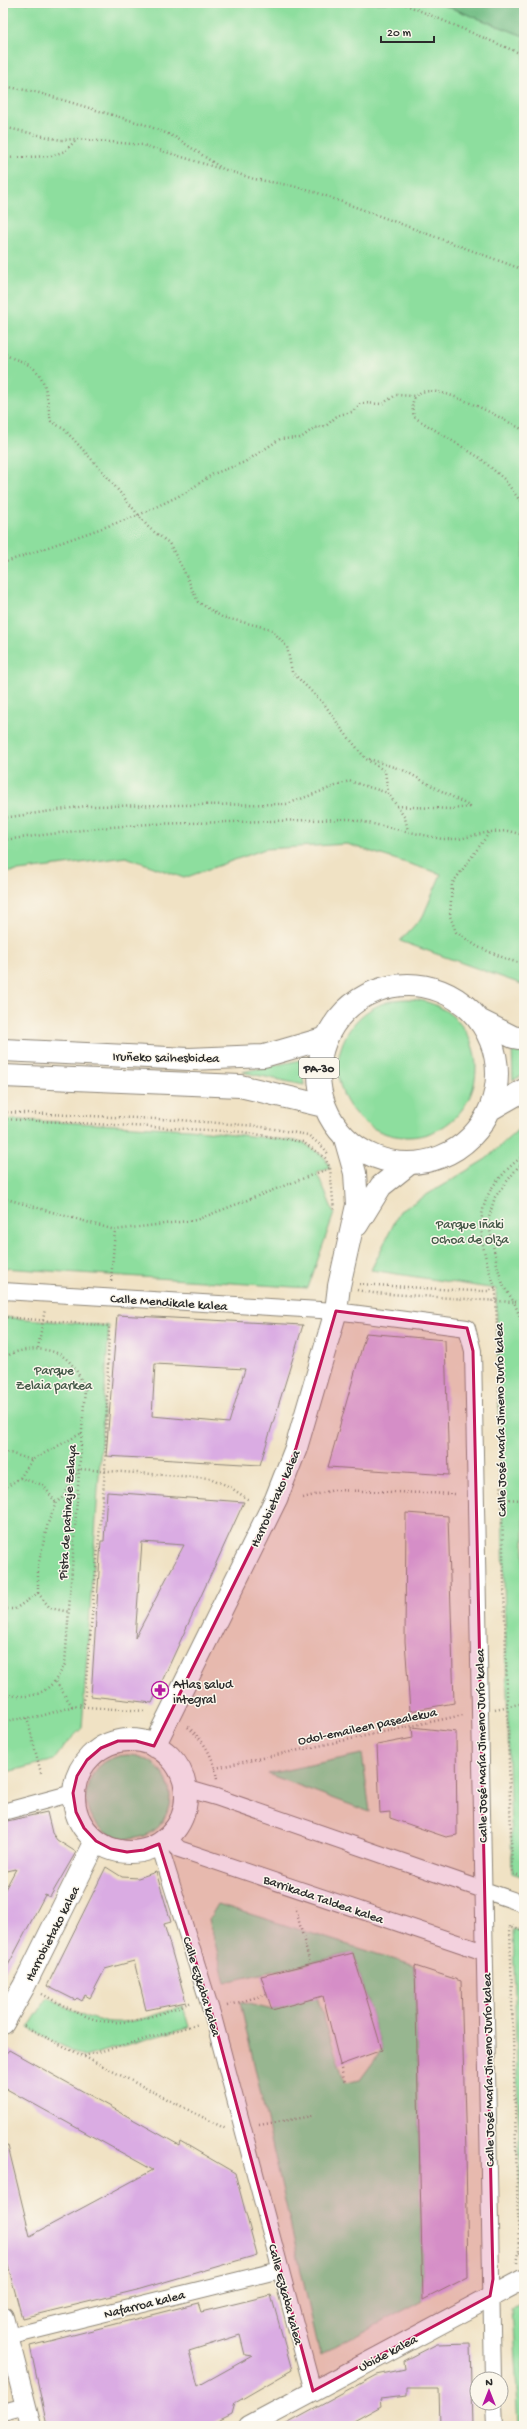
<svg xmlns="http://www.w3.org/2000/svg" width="527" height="2429" font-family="'Gochi Hand',sans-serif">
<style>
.green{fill:#8dde9e;stroke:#5c8464}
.forest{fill:#72bd85;stroke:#4e7458}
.building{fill:#daace3;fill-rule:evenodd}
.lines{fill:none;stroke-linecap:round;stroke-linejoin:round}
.minor-casing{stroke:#8e8678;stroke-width:18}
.tertiary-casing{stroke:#8e8678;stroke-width:22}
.secondary-casing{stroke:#8e8678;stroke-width:24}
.trunk-casing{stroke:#8e8678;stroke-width:24}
.path{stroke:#8e8678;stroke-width:2.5;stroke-dasharray:1 3;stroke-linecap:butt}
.minor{stroke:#fff;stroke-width:16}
.tertiary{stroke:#fff;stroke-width:20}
.secondary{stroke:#fff;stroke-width:22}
.trunk{stroke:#fff;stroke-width:22}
.marked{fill:#c2185b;fill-opacity:0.2;stroke:#c2185b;stroke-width:3;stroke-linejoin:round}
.labels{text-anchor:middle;stroke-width:3;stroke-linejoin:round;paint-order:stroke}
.shield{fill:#fbf7ec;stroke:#696865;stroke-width:1}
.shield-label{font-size:12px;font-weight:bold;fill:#2b2b2b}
.street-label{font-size:13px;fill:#2b2b2b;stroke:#fbf7ec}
.park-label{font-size:13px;fill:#445848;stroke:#fbf7ec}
.poi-label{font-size:13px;fill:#2b2b2b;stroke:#fbf7ec;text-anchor:start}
</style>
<rect width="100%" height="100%" fill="#fbf7ec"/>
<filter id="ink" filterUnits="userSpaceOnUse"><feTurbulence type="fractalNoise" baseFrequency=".025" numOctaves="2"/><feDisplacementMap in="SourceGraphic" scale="8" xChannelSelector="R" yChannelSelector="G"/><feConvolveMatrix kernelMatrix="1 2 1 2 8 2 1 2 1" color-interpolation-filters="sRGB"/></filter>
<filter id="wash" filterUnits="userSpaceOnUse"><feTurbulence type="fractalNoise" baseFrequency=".012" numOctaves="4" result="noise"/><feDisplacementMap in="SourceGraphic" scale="16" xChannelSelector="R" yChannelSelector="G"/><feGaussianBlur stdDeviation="0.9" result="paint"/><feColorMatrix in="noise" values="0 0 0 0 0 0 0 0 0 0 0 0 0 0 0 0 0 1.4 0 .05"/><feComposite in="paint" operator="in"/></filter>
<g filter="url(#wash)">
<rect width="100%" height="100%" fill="#f0e2c4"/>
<!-- green -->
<path class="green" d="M3 3H438L524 36V985L400 941 423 916 441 874 347 844 265 849 184 878 126 857 3 873Z
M338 1068a69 69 0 1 1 138 0a69 69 0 1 1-138 0Z
M512 1047 524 1051V1075L513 1080Z
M301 1060 304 1085 242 1072Z
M3 1119 189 1129 303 1142 325 1158 330 1168 317 1173 334 1213 308 1288 3 1268Z
M524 1124V1877L512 1873 496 1289 371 1270 400 1211 486 1159Z
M3 1317 109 1326 82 1728 64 1746 54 1760 3 1773Z
M362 1754 370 1812 268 1774Z
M86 1797a42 42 0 1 1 84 0a42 42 0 1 1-84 0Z
M218 1904 415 1966 423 2300 320 2355 240 2002 272 2010 317 1997 345 2083 360 2080 382 2050 353 1953 225 1982 209 1919Z
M513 1929 524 1932V2248L522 2250Z
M48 1997C67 2007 89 2021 111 2022 135 2024 161 2013 183 2006L189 2027 84 2057 28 2028Z
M524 2304V2426H519L512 2309Z"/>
<!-- forest -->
<path class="forest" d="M438 3H524V36Z"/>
<g id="blocks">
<!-- building -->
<path class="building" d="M117 1315 303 1325 260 1465 106 1456ZM155 1364 245 1369 229 1423 152 1416Z
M366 1333 445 1340 449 1475 328 1467Z
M107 1492 244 1502 152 1703 91 1696 101 1541H104ZM142 1542 184 1545 135 1638Z
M406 1513 448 1516 454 1703 410 1711 405 1641Z
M412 1727 456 1732 457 1835 446 1837 390 1818V1812L380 1813 377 1745 413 1738Z
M47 1812 52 1833 57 1840 76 1852 50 1897 45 1895 3 1975V1893L16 1869 3 1872V1822Z
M106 1867 122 1877 138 1878 156 1872 171 1922 164 1924 186 2002 146 2010 134 1961 105 1969 90 1998 85 1995 82 2001 77 1998 75 2000 47 1986Z
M353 1953 382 2050 340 2065 323 1996 272 2010 261 1976Z
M415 1966 461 1981 466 2152 468 2277 423 2300Z
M9 2050 179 2145 180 2141 235 2173 257 2255 137 2290 22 2318 3 2247V2147L8 2146 30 2236 153 2170 3 2087V2057Z
M271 2295 292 2370 235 2403 232 2414 208 2426H47L30 2346 198 2303 201 2312ZM240 2335 245 2355 252 2356 198 2386 189 2351Z
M470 2343 472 2426H440L439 2389H407V2396L380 2399 381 2406 345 2426H283L377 2375 405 2369 404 2361 437 2344Z"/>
</g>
</g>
<g filter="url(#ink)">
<use href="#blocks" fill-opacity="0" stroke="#8e8678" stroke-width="1"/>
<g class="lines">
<!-- minor casing -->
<g class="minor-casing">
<path id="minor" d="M3 1291 336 1311 467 1328 473 1351 493 2379
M185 1788 216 1797 524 1904
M3 1812 73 1793
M167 1837 179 1849 484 1952
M159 1844 214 2020 313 2391
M8 2337 280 2270
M494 2403 495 2426
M3 2412 26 2406"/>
</g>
<!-- tertiary casing -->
<g class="tertiary-casing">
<path id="tertiary" d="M3 2317 31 2426
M249 2426 524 2279"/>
</g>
<!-- secondary casing -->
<g class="secondary-casing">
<path id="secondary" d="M357 1225 381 1186 410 1163
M74 1796a56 56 0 1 1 112 0a56 56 0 1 1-112 0Z
M154 1746 276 1499 296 1448 336 1311 339 1286 357 1205 355 1173 345 1138
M3 2023 24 1986 96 1841"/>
</g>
<!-- trunk casing -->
<g class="trunk-casing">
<path id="trunk" d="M319 1074a89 89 0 1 1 178 0a89 89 0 1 1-178 0Z
M481 1021 513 1037 524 1039
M3 1050 189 1059 264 1056 326 1038
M3 1076 240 1086 324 1106
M491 1109 524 1090"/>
</g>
<!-- path -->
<path class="path" d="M402 3 524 55
M3 86 36 92 146 125 175 137 223 169 254 179 293 186 318 193 524 270
M3 127 61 140 76 139
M3 158 51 156 65 151 77 139 143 145 221 169
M3 351C8 359 19 359 27 364 49 375 46 401 51 421L65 430 104 473 149 528 169 543 183 569 198 602 222 617 271 629 287 647 292 672 325 705 340 727 366 759 385 771 388 793 405 818 408 831
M524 430C504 421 399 356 414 417L480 458 504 479 524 506
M3 563 139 515 185 493 213 474 245 462 280 439 301 438 314 428 326 426 338 415 352 412 361 403 382 404 396 395 415 396
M369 759 403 770 471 807
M397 806 450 809 471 807
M3 818 86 806 287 804 349 781 388 793
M489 833 452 884 450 916 456 932 478 947 509 960 524 964
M3 840 99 828 150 824 350 819 442 839H459L489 832 508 831 524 835
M3 1112 179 1120 257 1126 308 1135 324 1148 328 1154
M3 1119 243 1132 303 1142 325 1158 330 1168 334 1211
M524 1156C513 1162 505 1172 497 1181 475 1208 480 1239 489 1270 492 1278 495 1285 496 1294L512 1873 524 1877
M3 1198 115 1230 196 1220 330 1168
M111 1281 115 1230
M359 1284 473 1291H488L496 1288
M357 1290 373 1293 514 1302 504 1287 498 1269 488 1221 495 1197 518 1167 524 1164
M524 1302H514L524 1327
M3 1317 109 1326 105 1471 84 1703 41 1716 3 1721
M38 1348 45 1309
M3 1360C9 1353 18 1351 26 1350 58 1346 74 1359 85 1389L65 1664C50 1694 35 1700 3 1694
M3 1451 32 1460 82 1433
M20 1478 32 1460
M3 1489 20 1478 43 1485 56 1503
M303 1498 334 1490 455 1494
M501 1499 524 1500
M38 1593 50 1608 70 1612
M3 1609H15L38 1593V1566L48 1523 56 1503 63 1497 79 1469 210 1478 230 1487 249 1500
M56 1682 72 1706 145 1711
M495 1709 524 1703
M27 1718 41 1773
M188 1727C205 1742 214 1757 217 1780
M215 1768 463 1715
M295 1906 310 1964
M42 1994C63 2005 87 2021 111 2022 138 2024 167 2011 192 2002
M227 2006 267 1994
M24 2026 226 2129
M84 2056 199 2024
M340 2065 345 2083
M259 2125 312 2116
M519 2253 524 2250
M517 2263 519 2253 518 2221 510 1926 524 1930"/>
<!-- minor -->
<use href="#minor" class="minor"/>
<!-- tertiary -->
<use href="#tertiary" class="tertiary"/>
<!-- secondary -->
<use href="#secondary" class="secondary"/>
<!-- trunk -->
<use href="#trunk" class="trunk"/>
</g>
</g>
<!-- marked area -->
<path class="marked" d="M336 1311 467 1328 473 1351 493 2279 490 2296 313 2391 214 2020 159 1844 144 1850 127 1852 111 1849 96 1841 84 1828 76 1812 73 1793 77 1776 87 1760 101 1748 118 1741H136L154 1746 276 1499 296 1448Z"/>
<!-- icons -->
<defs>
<g id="pharmacy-ring" transform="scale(0.9)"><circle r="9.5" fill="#fbf7ec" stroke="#b5179e" stroke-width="1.5"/><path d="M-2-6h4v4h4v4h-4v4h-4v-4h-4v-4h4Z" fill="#b5179e"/></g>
</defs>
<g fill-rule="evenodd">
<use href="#pharmacy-ring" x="160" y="1690"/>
</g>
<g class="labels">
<!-- shield labels -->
<rect class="shield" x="299" y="1058" width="40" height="20" rx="3"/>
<g class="shield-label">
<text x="319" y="1072">PA-30</text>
</g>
<!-- street labels -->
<g class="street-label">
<text transform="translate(166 1056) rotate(1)" y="5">Iruñeko saihesbidea</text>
<text transform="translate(169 1301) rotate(4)" y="5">Calle Mendikale kalea</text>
<text transform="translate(499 1420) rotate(-91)" y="5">Calle José María Jimeno Jurío kalea</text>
<text transform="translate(274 1498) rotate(-66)" y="5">Harrobietako kalea</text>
<text transform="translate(66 1512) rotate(-86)" y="5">Pista de patinaje Zelaya</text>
<text transform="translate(367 1725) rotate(-12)" y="5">Odol-emaileen pasealekua</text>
<text transform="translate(480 1746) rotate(-91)" y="5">Calle José María Jimeno Jurío kalea</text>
<text transform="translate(324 1898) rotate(19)" y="5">Barrikada Taldea kalea</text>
<text transform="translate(51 1933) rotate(-63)" y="5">Harrobietako kalea</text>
<text transform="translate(203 1986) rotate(73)" y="5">Calle Ezkaba kalea</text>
<text transform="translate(487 2070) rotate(-91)" y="5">Calle José María Jimeno Jurío kalea</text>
<text transform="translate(287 2294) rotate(75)" y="5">Calle Ezkaba kalea</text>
<text transform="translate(144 2303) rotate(-14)" y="5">Nafarroa kalea</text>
<text transform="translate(387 2352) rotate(-28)" y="5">Ubide kalea</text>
</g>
<!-- park labels -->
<g class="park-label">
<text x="470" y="1228">Parque Iñaki<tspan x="470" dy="15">Ochoa de Olza</tspan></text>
<text x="54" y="1374">Parque<tspan x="54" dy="15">Zelaia parkea</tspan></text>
</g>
<!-- poi labels -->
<g class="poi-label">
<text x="173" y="1688">Atlas salud<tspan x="173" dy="15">integral</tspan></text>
</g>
</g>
<!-- margin -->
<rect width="527" height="2429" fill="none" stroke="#fbf7ec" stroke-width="16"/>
<!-- north arrow -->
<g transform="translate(489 2391)"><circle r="19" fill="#fbf7ec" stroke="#a8a59f"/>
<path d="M0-3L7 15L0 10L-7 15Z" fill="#b5179e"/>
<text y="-6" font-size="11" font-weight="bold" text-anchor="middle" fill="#2b2b2b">N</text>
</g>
<!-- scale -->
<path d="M381 36v6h53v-6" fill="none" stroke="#2b2b2b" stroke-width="2"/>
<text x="387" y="36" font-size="12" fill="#2b2b2b" stroke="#fbf7ec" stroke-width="3" paint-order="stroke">20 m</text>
</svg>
